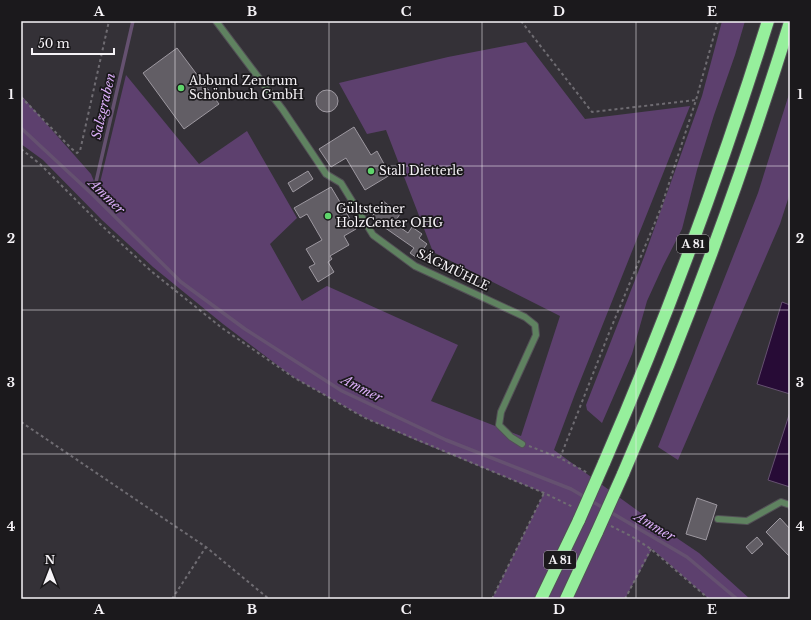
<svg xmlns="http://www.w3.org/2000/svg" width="811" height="620" font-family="'Libre Baskerville',serif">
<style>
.green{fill:#5d406e}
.water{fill:#270b36;stroke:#655170}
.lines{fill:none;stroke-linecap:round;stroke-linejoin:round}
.stream{stroke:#655170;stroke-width:3.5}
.building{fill:#625e65;stroke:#9d98a0}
.service-casing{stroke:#535056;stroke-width:8}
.motorway-casing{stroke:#535056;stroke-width:14}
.path{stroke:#6f6c72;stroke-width:2;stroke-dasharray:3 3;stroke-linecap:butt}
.service{stroke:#5f8260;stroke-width:6}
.motorway{stroke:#96ef9c;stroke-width:12}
.motorway-bridge-casing{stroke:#535056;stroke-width:14;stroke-linecap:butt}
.motorway-bridge{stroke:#96ef9c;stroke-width:12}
.grid{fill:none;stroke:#f6f3f7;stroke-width:1;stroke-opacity:0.55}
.poi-dot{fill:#5fd56b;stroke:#1b191c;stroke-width:1.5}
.labels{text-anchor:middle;stroke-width:3.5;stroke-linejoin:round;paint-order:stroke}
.shield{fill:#1b191c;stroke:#b4b2b5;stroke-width:1}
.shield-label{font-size:11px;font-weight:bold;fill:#f6f3f7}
.poi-label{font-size:12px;fill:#f6f3f7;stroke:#1b191c;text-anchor:start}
.street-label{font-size:12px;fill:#f6f3f7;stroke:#1b191c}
.water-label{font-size:13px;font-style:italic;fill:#daadf7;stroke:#1b191c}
.neatline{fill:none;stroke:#f6f3f7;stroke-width:1.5}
.grid-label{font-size:13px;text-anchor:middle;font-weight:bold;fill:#f6f3f7}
</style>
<rect width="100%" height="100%" fill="#343137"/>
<!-- green -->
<path class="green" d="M722 21H745L735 55 714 115 697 170 682 229 663 266 647 301 632 354 602 423 587 410 586 405 644 257 702 96Z
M526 42 585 119 690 106 575 394 554 450 656 524 699 553 750 599H709L652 549 625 599H492L544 493 413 439 365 418 293 377 223 324 153 267 102 220 43 160 21 144V95L91 174 98 191 126 75 199 164 247 131 297 218 270 244 302 301 327 286 458 345 431 401 521 436 560 316 433 252 386 130 367 134 339 83 448 57Z
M790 91V193L780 224 678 460 658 447 758 193Z"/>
<!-- water -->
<path class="water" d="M782 302 790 305V394L757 384Z
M790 412V487L768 480Z"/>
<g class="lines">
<!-- stream -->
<path class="stream" d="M21 128 93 195 181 282 245 329 342 391 446 440 571 489 687 557 737 599
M93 195 133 21"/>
</g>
<!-- building -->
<path class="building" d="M177 48 219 104 184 129 143 73Z
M316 101a11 11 0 1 1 22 0a11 11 0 1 1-22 0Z
M354 127 371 155 377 151 390 175 365 190 346 158 331 167 319 149Z
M308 171 313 179 293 192 288 183Z
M331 187 356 229 344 236 349 245 330 256 332 259 328 262 334 272 318 282 309 267 315 264 306 249 322 240 307 214 300 218 294 208Z
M383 201 400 214 394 223 408 233 412 227 422 234 419 238 427 244 417 258 410 253 414 248 371 218Z
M697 498 717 505 706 540 686 534Z
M780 518 790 529V557L766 532Z
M757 537 763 544 752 554 746 547Z"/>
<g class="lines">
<!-- service casing -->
<g class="service-casing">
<path id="service" d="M216 21 283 110 326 174 341 183 373 235 415 266 525 317 535 325 536 335 501 412 499 425 511 437 522 444
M718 519 747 521 781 502 790 505"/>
</g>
<!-- motorway casing -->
<g class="motorway-casing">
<path id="motorway" d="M604 463C667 318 721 171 768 21
M623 474C687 326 742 176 790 22
M541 599 579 520
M566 599 597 532"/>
</g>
<!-- path -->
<path class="path" d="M521 21 592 112 696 100
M21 97 72 149 77 153 80 151 109 21
M21 149 40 164 100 224 151 271 222 328 293 377 365 418 544 493 573 507
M21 422 206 547 269 599
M529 446 560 458 588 473
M560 458 609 333 661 208 696 100 718 21
M611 526 631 536 651 549 709 599
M172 599 206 547
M492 599 544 493
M625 599 651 549"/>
<!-- service -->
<use href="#service" class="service"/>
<!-- motorway -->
<use href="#motorway" class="motorway"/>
<!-- motorway-bridge casing -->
<g class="motorway-bridge-casing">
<path id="motorway-bridge" d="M579 520 604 463
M597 532 623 474"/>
</g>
<!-- motorway-bridge -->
<use href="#motorway-bridge" class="motorway-bridge"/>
</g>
<!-- grid -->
<path class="grid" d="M175 21V599M329 21V599M482 21V599M636 21V599M21 166H790M21 310H790M21 454H790"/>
<!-- markers -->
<g class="poi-dot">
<circle cx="181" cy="88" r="4"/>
<circle cx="371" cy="171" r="4"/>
<circle cx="328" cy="216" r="4"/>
</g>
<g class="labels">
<!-- shield labels -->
<g class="shield">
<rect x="677" y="235" width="32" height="18" rx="3"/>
<rect x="544" y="551" width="32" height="18" rx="3"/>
</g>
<g class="shield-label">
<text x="693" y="248">A 81</text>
<text x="560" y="564">A 81</text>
</g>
<!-- poi labels -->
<g class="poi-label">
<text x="189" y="85">Abbund Zentrum<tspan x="189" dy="14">Schönbuch GmbH</tspan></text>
<text x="379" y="175">Stall Dietterle</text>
<text x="336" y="213">Gültsteiner<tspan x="336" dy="14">HolzCenter OHG</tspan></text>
</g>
<!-- street labels -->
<g class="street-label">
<text transform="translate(453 270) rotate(26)" y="4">SÄGMÜHLE</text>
</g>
<!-- water labels -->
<g class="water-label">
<text transform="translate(103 106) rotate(-77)" y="5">Salzgraben</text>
<text transform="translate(107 196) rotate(44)" y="5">Ammer</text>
<text transform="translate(362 388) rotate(27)" y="5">Ammer</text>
<text transform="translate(655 526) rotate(31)" y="5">Ammer</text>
</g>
</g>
<!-- border -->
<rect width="811" height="620" fill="none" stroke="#1b191c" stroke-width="44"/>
<!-- north arrow -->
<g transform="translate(50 570)" stroke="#1b191c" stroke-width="3" paint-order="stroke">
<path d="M0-3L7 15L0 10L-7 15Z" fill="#f6f3f7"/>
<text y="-6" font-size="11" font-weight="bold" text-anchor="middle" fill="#f6f3f7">N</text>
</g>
<!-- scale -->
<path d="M32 48v6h82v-6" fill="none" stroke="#f6f3f7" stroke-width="2"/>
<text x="38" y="48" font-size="12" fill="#f6f3f7" stroke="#1b191c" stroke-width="3" paint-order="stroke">50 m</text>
<rect x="22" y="22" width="767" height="576" class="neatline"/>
<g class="grid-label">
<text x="99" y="16">A</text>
<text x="252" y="16">B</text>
<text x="406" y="16">C</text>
<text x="559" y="16">D</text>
<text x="712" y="16">E</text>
<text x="11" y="99">1</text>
<text x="800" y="99">1</text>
<text x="11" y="243">2</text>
<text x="800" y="243">2</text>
<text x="11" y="387">3</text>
<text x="800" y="387">3</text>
<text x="11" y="531">4</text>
<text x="800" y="531">4</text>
<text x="99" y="614">A</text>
<text x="252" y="614">B</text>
<text x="406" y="614">C</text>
<text x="559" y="614">D</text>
<text x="712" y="614">E</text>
</g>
</svg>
